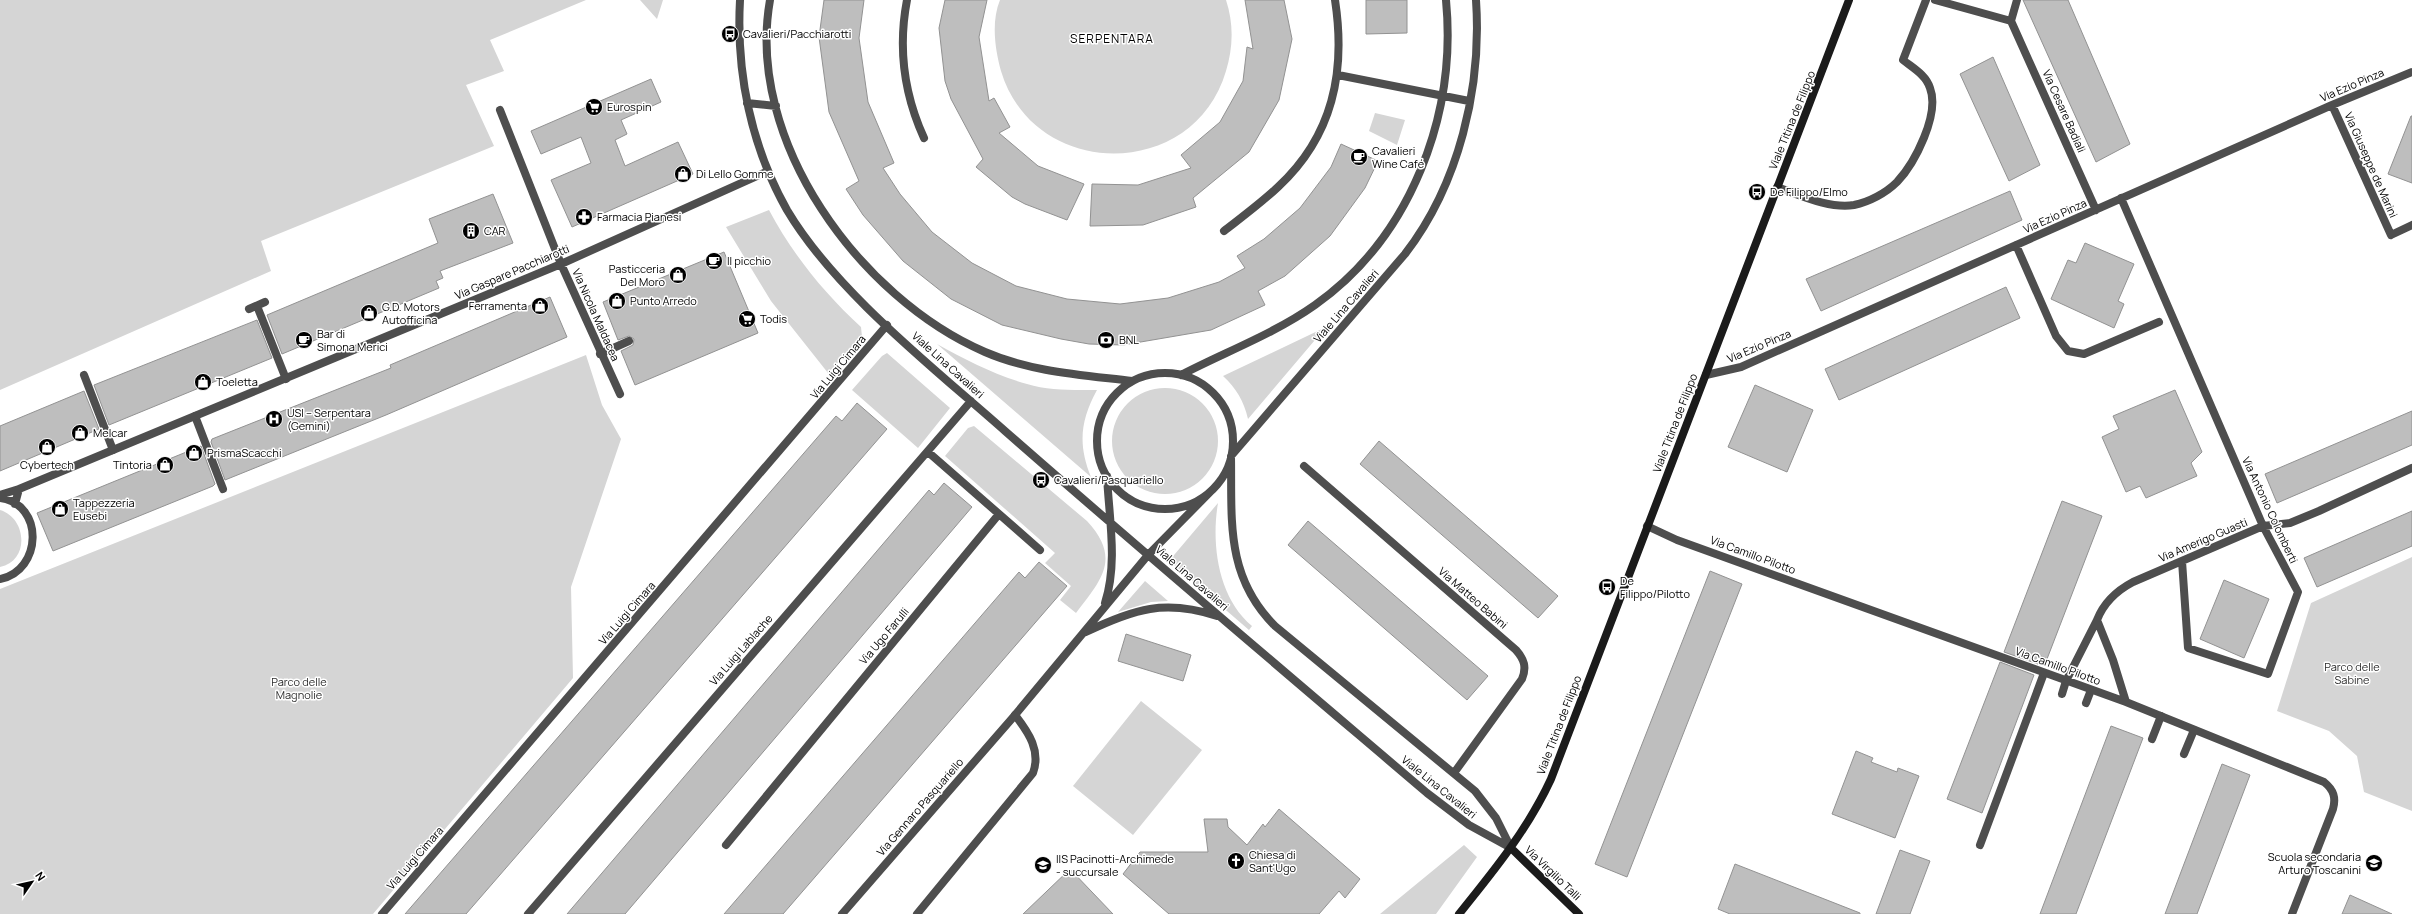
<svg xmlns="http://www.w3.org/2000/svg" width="2412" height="914" font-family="Manrope,sans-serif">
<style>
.green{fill:#d5d5d5}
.building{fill:#bebebe;stroke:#929292}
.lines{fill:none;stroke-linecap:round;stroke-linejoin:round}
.lane{stroke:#4e4e4e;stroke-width:8}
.street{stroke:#4e4e4e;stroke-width:8}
.secondary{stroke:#1b1b1b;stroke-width:8}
.labels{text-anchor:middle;stroke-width:3;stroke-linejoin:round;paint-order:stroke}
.poi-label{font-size:11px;fill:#000;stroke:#fff;text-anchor:start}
.street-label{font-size:11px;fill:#000;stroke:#fff}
.park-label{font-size:11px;fill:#2c2c2c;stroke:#fff}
.neighbourhood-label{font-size:12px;letter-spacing:1px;fill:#000;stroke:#fff}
</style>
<rect width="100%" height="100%" fill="#fff"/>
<!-- green -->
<path class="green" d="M0 0H586L490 40 504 71 466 85 494 146 261 241 271 271 0 390Z
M640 0H663L657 19Z
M1000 0H1226C1234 24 1233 48 1226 71 1194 181 1034 181 1001 71 995 49 991 22 1000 0Z
M1375 113 1405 120 1397 145 1369 131Z
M769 210C793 255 824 293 861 327L862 337 828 373 771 301 726 227Z
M1326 327 1248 419C1244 401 1236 388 1223 376Z
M937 344C966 360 995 375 1027 384 1049 391 1074 390 1097 390 1080 421 1078 445 1091 477Z
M887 353 950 408 918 448 852 390 882 356Z
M586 355 602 405 621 439 571 587 573 678 373 914H0V589Z
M1112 441a53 53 0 1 1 106 0a53 53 0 1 1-106 0Z
M974 426 1087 521C1122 559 1101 580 1076 613L1060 600 1071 586 1045 563 1055 553 945 456 968 428Z
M1218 503C1211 544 1218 598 1252 626L1249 630 1169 561Z
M0 510C27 518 30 561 0 567Z
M2412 557V811L2364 792 2357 756 2329 731 2277 711 2311 603Z
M1145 581 1168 601 1151 602 1118 612Z
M1141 701 1202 750 1133 835 1073 786Z
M1464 845 1477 857 1436 914H1380Z"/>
<!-- building -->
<path class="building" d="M824 0H864L859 38 868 102 894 163 883 168 900 194 932 232 972 263 1016 286 1067 299 1120 304 1168 298 1219 282 1245 268 1237 256 1264 239 1300 208 1331 167 1341 144 1378 161 1365 188 1330 236 1285 276 1258 291 1265 305 1211 330 1123 345 1089 344 1061 339 1002 325 951 299 903 261 863 215 846 189 859 181 829 112 819 37Z
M945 0H987L979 37 989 101 994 98 1010 127 999 133 1038 166 1084 184 1067 220 1025 204 1012 197 976 167 983 159 951 99 945 81 939 28Z
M1245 0H1284L1292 39 1279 100 1249 152 1193 198 1196 207 1143 225 1090 226 1092 184 1138 185 1191 168 1181 155 1220 122 1243 81 1247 47 1253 49Z
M1366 0H1407V33L1366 34Z
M2023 0H2068L2130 144 2096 162Z
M1993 57 2040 165 2009 181 1960 74Z
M651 79 661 102 621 120 627 134 615 140 625 166 678 142 693 174 572 227 551 180 591 163 581 137 541 154 531 131Z
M2411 116H2412V183L2388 174Z
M2010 191 2022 220 1821 311 1806 279Z
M493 194 513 243 440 271 443 278 436 281 439 288 282 354 267 315 438 243 429 219Z
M2085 243 2134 264 2118 301 2124 304 2114 328 2051 299 2068 260 2076 263Z
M724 252 758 333 635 385 621 351 633 345 634 339 629 336 618 340 603 302Z
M2006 287 2020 318 1839 400 1825 369Z
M550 297 567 337 386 415 225 480 211 442 212 439 391 368 390 365Z
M257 320 272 358 109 425 94 385Z
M1755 385 1813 410 1787 472 1728 447Z
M2175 390 2202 452 2191 463 2197 476 2146 498 2140 486 2126 492 2102 437 2119 429 2113 416Z
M84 391 99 429 0 471V426Z
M857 403 887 429 466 914H405L836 416 842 421Z
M2412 411V445L2277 503 2265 474Z
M1379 441 1558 596 1538 618 1360 464Z
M201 446 215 484 213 486 53 551 37 513Z
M944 483 972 507 625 914H567L929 490 934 495Z
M2062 501 2102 516 2047 659 2041 656 2038 664 2004 652Z
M2412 511V546L2317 587 2304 558Z
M1308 521 1488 676 1467 700 1288 545Z
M1039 562 1067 586 783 914H724L1019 572 1025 578Z
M1710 571 1742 584 1627 877 1595 864Z
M2224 580 2269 599 2244 658 2200 639Z
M1126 634 1191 655 1183 681 1118 661Z
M2000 662 2034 675 1982 813 1947 799Z
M2111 726 2143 738 2076 914H2040Z
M1856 751 1873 758 1871 762 1897 772 1898 768 1919 776 1895 838 1832 814Z
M2222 764 2250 775 2197 914H2165Z
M1279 809 1360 879 1345 898 1339 891 1319 914H1169L1123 874 1140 852H1208L1204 819H1227L1228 827 1247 845 1263 824 1265 827Z
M1900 850 1930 861 1910 914H1876Z
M1735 864 1860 913V914H1730L1718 909Z
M1070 869 1113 914H1023Z
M2350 895 2392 914H2342Z"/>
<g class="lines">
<!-- lane -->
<path class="lane" d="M257 306 286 379
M249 309 265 302
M600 354 629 341
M84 375 113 450
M195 416 223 489
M2062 694 2066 681
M2086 703 2091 690
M2152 739 2161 716
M2184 754 2194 730
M1980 845 2044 673
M917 914 1033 773C1041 751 1029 733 1015 715"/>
<!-- street -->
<path class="street" d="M740 0C736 73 751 146 787 210 835 291 934 368 1005 431 1144 553 1286 673 1427 793L1469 825 1511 848
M770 0C745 141 860 298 985 352 1031 372 1083 375 1132 381
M907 0C898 47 904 94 924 138
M1476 0C1482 88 1459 184 1405 254L1231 456C1232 520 1225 576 1275 626L1475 791 1496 818 1511 848
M1935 0 2011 21
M2011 21 2096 210
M2011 21 2017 0
M1338 75 1469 101
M747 103 776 106
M2332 105 2391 235 2412 225
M500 110 561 264 620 394
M1777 187C1800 195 1829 209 1854 205 1869 202 1886 193 1897 182 1915 163 1940 114 1930 88 1926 75 1913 68 1903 60L1926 0
M2121 198 2263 526 2298 592 2268 674 2188 648 2182 561
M1224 231C1242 217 1261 203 1278 187 1333 136 1346 72 1335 0
M2016 245 2056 336 2068 351 2084 354 2159 322
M1097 441a68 68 0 1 1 136 0a68 68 0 1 1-136 0Z
M1181 375C1225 352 1274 334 1315 305 1411 237 1457 115 1446 0
M1706 375 1741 367 2332 105 2412 72
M1304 466 1516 650C1524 659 1527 667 1522 679L1454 773
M19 489 561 264 768 171
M0 495 19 489 15 504
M0 498C45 504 42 571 0 579
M999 514 1040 550
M1647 526 1677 540 2126 702 2324 782C2334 790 2336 798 2333 809L2292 914
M1105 603C1118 563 1109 518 1107 476
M1086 632C1134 609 1165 599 1217 616
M2066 681 2097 620
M2126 702 2113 660 2097 620C2104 602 2116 591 2133 582L2263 526 2290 523 2319 511 2412 468
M726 845 999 514 928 452
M382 914 887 325
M528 914 971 401
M842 914 1015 715 1148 555 1216 486"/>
<!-- secondary -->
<path class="secondary" d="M1511 848 1579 914
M1459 914C1493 872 1528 829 1551 779L1849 0"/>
</g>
<!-- icons -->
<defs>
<g id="bus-disc" transform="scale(0.9)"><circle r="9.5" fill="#000" stroke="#fff"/><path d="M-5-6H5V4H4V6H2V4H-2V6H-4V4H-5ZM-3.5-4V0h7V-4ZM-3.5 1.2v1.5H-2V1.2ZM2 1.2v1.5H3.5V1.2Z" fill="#fff"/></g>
<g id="supermarket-disc" transform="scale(0.9)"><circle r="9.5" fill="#000" stroke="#fff"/><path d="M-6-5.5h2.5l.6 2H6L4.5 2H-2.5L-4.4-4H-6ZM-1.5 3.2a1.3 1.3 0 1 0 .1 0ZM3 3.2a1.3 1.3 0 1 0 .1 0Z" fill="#fff"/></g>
<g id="cafe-disc" transform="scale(0.9)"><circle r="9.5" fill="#000" stroke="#fff"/><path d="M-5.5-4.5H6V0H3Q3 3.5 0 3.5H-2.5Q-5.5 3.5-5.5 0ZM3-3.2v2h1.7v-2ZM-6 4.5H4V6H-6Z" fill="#fff"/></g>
<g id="shop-disc" transform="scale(0.9)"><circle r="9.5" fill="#000" stroke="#fff"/><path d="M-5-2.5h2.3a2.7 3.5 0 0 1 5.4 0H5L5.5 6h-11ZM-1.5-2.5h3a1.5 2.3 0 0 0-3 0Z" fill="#fff"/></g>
<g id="pharmacy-disc" transform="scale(0.9)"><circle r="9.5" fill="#000" stroke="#fff"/><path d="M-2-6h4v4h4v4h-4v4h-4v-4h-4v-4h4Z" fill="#fff"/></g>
<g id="building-disc" transform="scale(0.9)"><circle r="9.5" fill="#000" stroke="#fff"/><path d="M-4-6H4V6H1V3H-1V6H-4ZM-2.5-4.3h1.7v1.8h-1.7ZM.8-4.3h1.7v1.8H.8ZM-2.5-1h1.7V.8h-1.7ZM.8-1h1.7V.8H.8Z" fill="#fff"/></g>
<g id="bank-disc" transform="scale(0.9)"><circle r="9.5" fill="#000" stroke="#fff"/><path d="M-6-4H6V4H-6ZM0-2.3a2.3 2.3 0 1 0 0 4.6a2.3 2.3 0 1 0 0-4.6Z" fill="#fff"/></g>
<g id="hospital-disc" transform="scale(0.9)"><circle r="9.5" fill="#000" stroke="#fff"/><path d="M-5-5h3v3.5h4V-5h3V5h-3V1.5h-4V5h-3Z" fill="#fff"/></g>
<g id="church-disc" transform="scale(0.9)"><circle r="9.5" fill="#000" stroke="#fff"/><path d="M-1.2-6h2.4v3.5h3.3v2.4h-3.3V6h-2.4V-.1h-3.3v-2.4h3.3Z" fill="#fff"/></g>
<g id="school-disc" transform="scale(0.9)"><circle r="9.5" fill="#000" stroke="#fff"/><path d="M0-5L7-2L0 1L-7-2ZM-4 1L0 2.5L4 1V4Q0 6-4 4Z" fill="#fff"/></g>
</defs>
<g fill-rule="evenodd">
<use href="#bus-disc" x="730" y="34"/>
<use href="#supermarket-disc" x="594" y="107"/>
<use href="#cafe-disc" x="1359" y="157"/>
<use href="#shop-disc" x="683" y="174"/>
<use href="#bus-disc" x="1757" y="192"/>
<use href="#pharmacy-disc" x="584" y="217"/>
<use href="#building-disc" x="471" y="231"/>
<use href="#cafe-disc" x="714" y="261"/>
<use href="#shop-disc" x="678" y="275"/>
<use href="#shop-disc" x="617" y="301"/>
<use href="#shop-disc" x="540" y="306"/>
<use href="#shop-disc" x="369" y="313"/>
<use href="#supermarket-disc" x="747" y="319"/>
<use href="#cafe-disc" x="304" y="340"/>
<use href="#bank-disc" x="1106" y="340"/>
<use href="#shop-disc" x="203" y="382"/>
<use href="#hospital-disc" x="274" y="419"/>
<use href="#shop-disc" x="80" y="433"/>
<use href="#shop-disc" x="47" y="447"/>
<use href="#shop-disc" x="194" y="453"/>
<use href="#shop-disc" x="165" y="465"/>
<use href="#bus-disc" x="1041" y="480"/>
<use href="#shop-disc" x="60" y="509"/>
<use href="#bus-disc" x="1607" y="587"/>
<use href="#church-disc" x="1236" y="861"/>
<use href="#school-disc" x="2374" y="863"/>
<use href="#school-disc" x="1043" y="865"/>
</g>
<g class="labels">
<!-- poi labels -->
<g class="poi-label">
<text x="743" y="38">Cavalieri/Pacchiarotti</text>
<text x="607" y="111">Eurospin</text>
<text x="1372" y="155">Cavalieri<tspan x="1372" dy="13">Wine Café</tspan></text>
<text x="696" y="178">Di Lello Gomme</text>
<text x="1770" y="196">De Filippo/Elmo</text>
<text x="597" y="221">Farmacia Pianesi</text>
<text x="484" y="235">CAR</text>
<text x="727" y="265">Il picchio</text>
<text x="665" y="273" text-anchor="end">Pasticceria<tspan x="665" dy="13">Del Moro</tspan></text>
<text x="630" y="305">Punto Arredo</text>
<text x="527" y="310" text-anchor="end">Ferramenta</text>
<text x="382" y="311">G.D. Motors<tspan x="382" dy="13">Autofficina</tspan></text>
<text x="760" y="323">Todis</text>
<text x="317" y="338">Bar di<tspan x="317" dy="13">Simona Merici</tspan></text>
<text x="1119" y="344">BNL</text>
<text x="216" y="386">Toeletta</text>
<text x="287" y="417">USI – Serpentara<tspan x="287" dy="13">(Gemini)</tspan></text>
<text x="93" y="437">Melcar</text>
<text x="207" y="457">PrismaScacchi</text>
<text x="47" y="469" text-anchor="middle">Cybertech</text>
<text x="152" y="469" text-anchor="end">Tintoria</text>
<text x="1054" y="484">Cavalieri/Pasquariello</text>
<text x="73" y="507">Tappezzeria<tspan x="73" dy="13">Eusebi</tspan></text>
<text x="1620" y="585">De<tspan x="1620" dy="13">Filippo/Pilotto</tspan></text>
<text x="1249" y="859">Chiesa di<tspan x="1249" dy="13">Sant'Ugo</tspan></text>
<text x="2361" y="861" text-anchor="end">Scuola secondaria<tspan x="2361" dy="13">Arturo Toscanini</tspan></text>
<text x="1056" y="863">IIS Pacinotti-Archimede<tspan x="1056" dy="13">- succursale</tspan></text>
</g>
<!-- street labels -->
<g class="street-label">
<text transform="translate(2352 85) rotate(-23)" y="4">Via Ezio Pinza</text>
<text transform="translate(2064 111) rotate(66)" y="4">Via Cesare Badiali</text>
<text transform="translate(1792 120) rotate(-68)" y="4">Viale Titina de Filippo</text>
<text transform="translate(2371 165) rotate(66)" y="4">Via Giuseppe de Marini</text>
<text transform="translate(2055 216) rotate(-24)" y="4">Via Ezio Pinza</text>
<text transform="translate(512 272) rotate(-23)" y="4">Via Gaspare Pacchiarotti</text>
<text transform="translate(1346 306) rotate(-49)" y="4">Viale Lina Cavalieri</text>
<text transform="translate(596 315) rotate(66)" y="4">Via Nicola Maldacea</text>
<text transform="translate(1759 346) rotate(-23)" y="4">Via Ezio Pinza</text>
<text transform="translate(948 365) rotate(42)" y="4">Viale Lina Cavalieri</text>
<text transform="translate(838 367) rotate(-50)" y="4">Via Luigi Cimara</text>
<text transform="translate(1675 423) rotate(-69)" y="4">Viale Titina de Filippo</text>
<text transform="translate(2270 510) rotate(65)" y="4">Via Antonio Colomberti</text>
<text transform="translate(2203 540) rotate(-23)" y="4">Via Amerigo Guasti</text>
<text transform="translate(1753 555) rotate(20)" y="4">Via Camillo Pilotto</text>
<text transform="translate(1192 578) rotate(41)" y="4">Viale Lina Cavalieri</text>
<text transform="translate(1473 598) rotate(41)" y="4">Via Matteo Babini</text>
<text transform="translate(627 613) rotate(-49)" y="4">Via Luigi Cimara</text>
<text transform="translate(884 636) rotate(-50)" y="4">Via Ugo Farulli</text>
<text transform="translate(741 650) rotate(-49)" y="4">Via Luigi Lablache</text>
<text transform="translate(2058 666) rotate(20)" y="4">Via Camillo Pilotto</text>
<text transform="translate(1559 725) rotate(-69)" y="4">Viale Titina de Filippo</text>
<text transform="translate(1439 787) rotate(39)" y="4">Viale Lina Cavalieri</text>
<text transform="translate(920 807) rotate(-49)" y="4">Via Gennaro Pasquariello</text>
<text transform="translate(415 858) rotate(-49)" y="4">Via Luigi Cimara</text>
<text transform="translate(1553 873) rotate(44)" y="4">Via Virgilio Talli</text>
</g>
<!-- park labels -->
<g class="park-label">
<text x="2352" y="671">Parco delle<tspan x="2352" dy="13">Sabine</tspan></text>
<text x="299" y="686">Parco delle<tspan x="299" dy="13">Magnolie</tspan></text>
</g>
<!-- neighbourhood labels -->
<g class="neighbourhood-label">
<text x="1112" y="43">SERPENTARA</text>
</g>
</g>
<!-- north arrow -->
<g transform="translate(32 882) rotate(56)" stroke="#ffffff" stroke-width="3" paint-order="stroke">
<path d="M0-3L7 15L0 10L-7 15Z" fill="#000000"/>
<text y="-6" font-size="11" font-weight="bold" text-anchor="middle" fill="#000000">N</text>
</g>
</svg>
